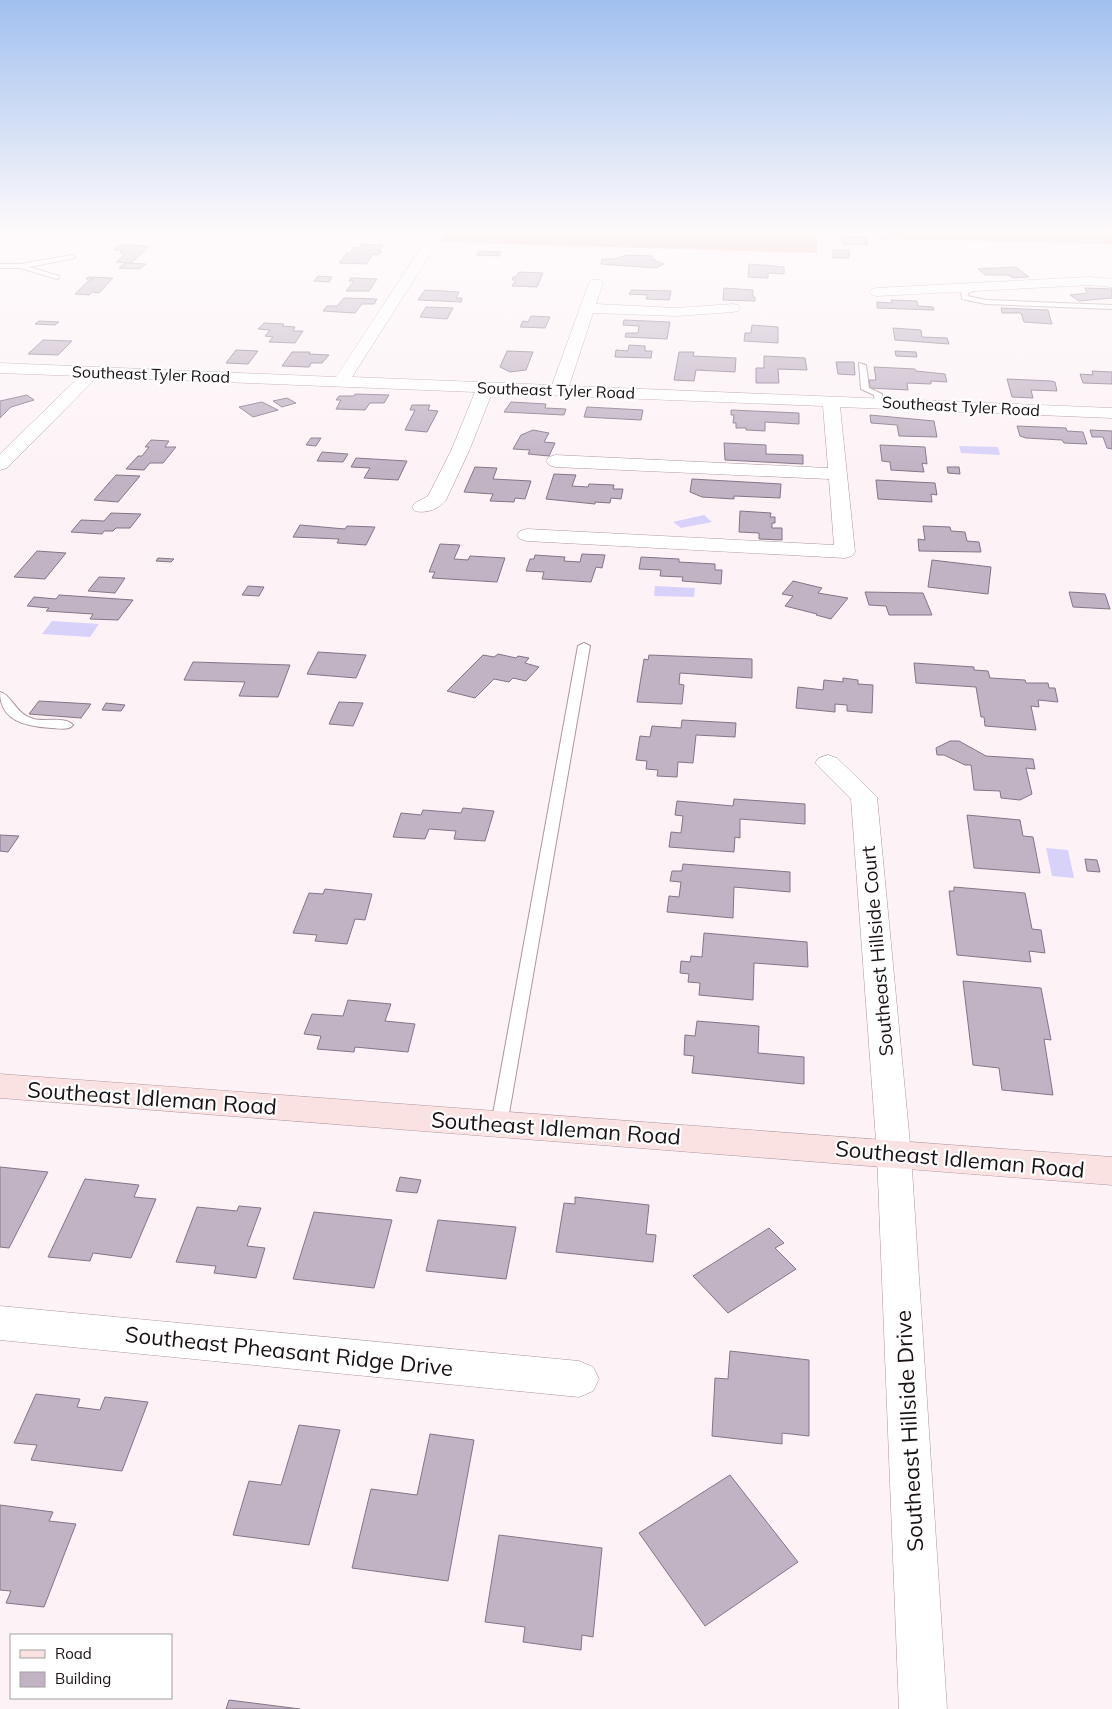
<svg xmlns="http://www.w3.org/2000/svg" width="1112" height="1709" font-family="Mulish,sans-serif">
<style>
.forest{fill:#eba786}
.water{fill:#d8d1fa}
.building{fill:#c1b2c4;stroke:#847586}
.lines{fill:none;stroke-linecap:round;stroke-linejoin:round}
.lane-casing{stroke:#ac959f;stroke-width:2}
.street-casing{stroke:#ac959f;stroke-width:1}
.secondary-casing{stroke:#ac959f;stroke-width:1}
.lane{fill:#fff;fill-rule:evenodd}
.street{fill:#fff;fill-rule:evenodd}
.secondary{fill:#fae2e2;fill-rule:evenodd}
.labels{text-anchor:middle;stroke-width:4.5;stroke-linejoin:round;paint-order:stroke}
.far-street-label{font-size:16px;fill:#191114;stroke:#fff}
.street-label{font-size:19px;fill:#191114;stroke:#fff}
.near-street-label{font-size:22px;fill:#191114;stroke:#fff}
</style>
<rect width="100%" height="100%" fill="#fdf3f7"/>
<!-- forest -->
<path class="forest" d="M58 231H194L190 234Z
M447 231H817V253L440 242Z
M894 231H1112V244L878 239Z"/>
<!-- water -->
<path class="water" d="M959 446 998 447 1000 455 961 453Z
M704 515 712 522 681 528 673 522Z
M655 586 695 588 694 597 654 596Z
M52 621 99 624 90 637 42 634Z
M1046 848 1068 850 1074 878 1052 876Z"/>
<!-- building -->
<path class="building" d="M841 237H866L868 245 843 244Z
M128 244 149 247 131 263 116 262 124 255 120 252 123 250H114L118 246Z
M361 244 383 245 379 251H381L379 255 373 254 366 264 339 263 347 253H350L354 247 359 248Z
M833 250H849V258H833Z
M479 251 501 252 499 256 477 255Z
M627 255 652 256V259L664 264 656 268 601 264 602 259H614Z
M125 263 146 264 139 269 119 268Z
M749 264 784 267V274L768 273V278L748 277Z
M1016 267 1029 277 1013 278 1008 275H985L978 269Z
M519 272 543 273 537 287 512 286 516 280H512L513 277H516Z
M318 276 332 277 329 282 314 281Z
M88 277 113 278 99 293 92 292 89 295 75 294 87 282 94 279H86Z
M351 278 377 279 369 291H346L354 281H349Z
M724 288 753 290V297H755V301L723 300Z
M1085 288 1112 289V298L1079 301 1070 295 1087 293Z
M425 290 459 292 456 298H462L461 302 418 300Z
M631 290 671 291 669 300 646 299 648 295 629 294Z
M344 298 377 299 374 304H362L355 313 323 311 327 306H337Z
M891 300 917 301 918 306 933 307 934 310 877 308V302L892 303Z
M426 307 453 308 447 319 420 317Z
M1001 308 1048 310 1052 324 1024 322 1021 313H1002Z
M531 316 550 317 545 328 520 327 523 321 528 322Z
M624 320 670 322 667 339 625 337 626 333H638L639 326 623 325Z
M39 321 59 322 55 325 35 324Z
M264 323 284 324 282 326 295 327 293 331H303L295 343 269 342 273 337 265 336 270 330 258 329Z
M752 325 778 327V343L744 341 745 333H751Z
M893 328 921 330 922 337 947 338 949 344 895 340Z
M43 340 72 341 58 355 28 354Z
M629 345 645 346V351H652L651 358 615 357 616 350 628 351Z
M236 350 258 351 248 364 226 363Z
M507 351 533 352 526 370 510 372 500 367Z
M895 351 916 352 917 357 896 356Z
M292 352H310L309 354 329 355 322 363H311L309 367 282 366Z
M679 352H694L693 356 736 358 735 372 696 370 694 381 674 380Z
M764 356 805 358 807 370 778 369 779 383H756V368H764Z
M836 362H854L855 375 838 374Z
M874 367 915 369 916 371 945 374 947 382 931 381V384L907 383 908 390 870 388 869 380H876Z
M1092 371 1112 372V384L1083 383 1080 374 1093 375Z
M1007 379 1051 381 1055 382 1057 391 1031 390 1033 398 1012 397Z
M355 394 389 395 384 403H370L365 410 336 409 341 400H336L339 396H354Z
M27 395 34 400 11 407 0 418V401Z
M287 398 296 403 282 407 273 401Z
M262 402 278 410 253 417 239 407Z
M511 402 546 404 545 408 566 409 564 415 504 412Z
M412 405H430L428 410 438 411 427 432 405 430 415 410H410Z
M587 407 643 410 641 420 584 417Z
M731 410 799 413V424L765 422V431L746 430V428H736V423H733L734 415H731Z
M870 415 934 421 937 437 899 436 897 425 871 423Z
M1017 426 1066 428 1067 431 1083 432 1087 444 1064 443 1062 440 1026 438 1020 436Z
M533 430 549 433 544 442 555 443 549 456 528 454 530 450 513 449 521 435Z
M1090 430 1112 431V449L1107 448 1103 437H1092Z
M311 438H321L316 446 306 445Z
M151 440 169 441 165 447H176L163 463H150L144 470 126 469 138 456H142L149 447H145Z
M724 443 766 445V454L803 455V464L725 460Z
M880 445 925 447 927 464 922 463 924 472 891 470 890 462 882 461Z
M322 452 348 454 343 462 317 461Z
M356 458 407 461 398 480 364 478 370 468 351 467Z
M475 467 497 468 493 479 531 481 525 499 515 498 514 502 490 501 493 494 464 492Z
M947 467H959L960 474 948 473Z
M554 474 576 475 572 486 588 487 589 484 614 485 613 489H623L621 499 611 498 610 503 595 502V504L546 499Z
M116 475 140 476 118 502 94 500Z
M692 479 781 484 780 498 734 496V499L702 497 690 492Z
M876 480 935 483 937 495 931 494 932 502 878 499Z
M740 511 771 513 770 517H775V523H772V528H782V540L759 539V533L739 532Z
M111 513 141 514 130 528H116L113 531H104L102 534 71 532 81 520 104 521Z
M300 525 345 529 347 526 375 527 366 545 337 543 339 539 293 537Z
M923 526 950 527 951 531 965 532 967 541 979 542 981 552 919 551 918 539 925 540Z
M440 544 460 545 454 559 468 560 470 556 505 558 497 582 432 578 435 572H429Z
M37 551 66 553 45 579 14 577Z
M582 554 605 555 602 568 596 567 591 582 542 579 544 572 526 571 530 559H534L535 555 565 557 564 561 580 562Z
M641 557 679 559V562L715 564V570H722L721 584 682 581 683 577 660 576 661 570 639 569Z
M158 558 174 559 171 562 156 561Z
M932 560 991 567 988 594 928 587Z
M99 577 125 578 115 593 88 591Z
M793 581 822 588 818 593 848 598 831 619 816 615 817 614 785 606 793 596 782 594Z
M248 586 264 587 259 596 242 595Z
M865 592 923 593 932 615H889L886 606 869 605Z
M1069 592 1105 594 1110 609 1073 607Z
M59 595 133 600 118 620 90 619 93 614 46 611 49 608 27 606 34 597 56 599Z
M318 652 366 655 356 678 307 674Z
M498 654 516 658 518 656 529 658 525 663 539 667 526 681 513 678 509 682 494 679 475 698 447 691 483 655 494 657Z
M649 655 752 659V678L680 673 679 684 684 685 682 704 637 702 644 659 648 660Z
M193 662 290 665 278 697 239 696 245 682 184 680Z
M914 663 974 667V670L988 671 990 678 1025 680 1026 683H1048L1049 688H1055L1058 702 1038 700 1039 707 1031 706 1036 730 985 726 984 717H981L976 687 916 683Z
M843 678 858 680V684L873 685 872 713 847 711V705L835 704V712L796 708 798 687 823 690 824 680 843 682Z
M39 701 91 704 81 718 29 714Z
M339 702 363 703 353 726 329 724Z
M106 703 125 705 121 711 102 710Z
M682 720 736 723 735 737 696 735 693 763 678 762 677 777 657 776 658 770 646 769 647 761 636 760 640 736 650 737 652 726 681 728Z
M950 741H959L986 756 1033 759 1035 769 1026 768 1032 794 1020 800 1001 798 1000 791 974 790 971 765H965L944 755H937L936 748Z
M734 799 805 804V824L740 819V838L735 837 734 852 669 847 671 832 681 833 683 816 675 815 677 801 733 806Z
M463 808 494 811 485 841 454 839 456 831 429 829 425 839 393 837 401 813 421 815 423 810 461 813Z
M967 815 1020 820 1023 836 1033 837 1040 873 974 868Z
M0 835 19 836 8 852 0 851Z
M1085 859 1097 860 1100 872 1087 871Z
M683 864 790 872V892L734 887 733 918 667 912 669 896 679 897 681 882 670 881 672 871H682Z
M954 887 1025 893 1032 929 1041 930 1045 953 1029 951 1031 962 957 955 949 891H954Z
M325 889 372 894 365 920 355 919 347 944 315 941 317 935 293 933 309 893 323 894Z
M704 933 807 942 808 967 754 963 753 1000 699 995 700 983 688 982 689 974 680 973 681 961 690 962 691 956 702 957Z
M963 981 1041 988 1051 1040 1044 1039 1053 1095 1002 1090 999 1068 973 1065Z
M348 1000 391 1004 385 1021 415 1024 408 1052 355 1047 354 1052 317 1049 321 1036 304 1034 312 1014 343 1016Z
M697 1021 759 1026 758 1053 804 1057V1084L692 1073 694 1056 684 1055 685 1035 695 1036Z
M0 1167 48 1172 9 1248 0 1247Z
M400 1177 421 1180 417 1193 396 1191Z
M85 1179 139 1185 134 1197 156 1199 131 1258 93 1253 90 1261 48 1257Z
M575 1197 649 1205 646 1234 656 1235 653 1262 556 1252 564 1203 575 1204Z
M239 1206 261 1208 247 1246 265 1248 256 1278 214 1273 216 1266 176 1262 197 1207 237 1211Z
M314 1212 392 1220 374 1288 293 1279Z
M438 1220 516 1227 506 1279 426 1271Z
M769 1228 784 1243 775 1248 796 1269 728 1313 693 1276Z
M730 1351 809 1360V1436L782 1433V1444L712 1436 715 1378 728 1379Z
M36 1394 80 1399 77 1407 100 1410 105 1397 148 1402 122 1471 31 1460 37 1445 14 1443Z
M299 1425 340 1430 309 1545 233 1535 249 1481 281 1485Z
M430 1434 474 1440 448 1581 352 1568 371 1489 417 1495Z
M730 1475 798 1562 705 1626 639 1533Z
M0 1505 53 1512 49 1521 76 1524 44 1607 6 1603 11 1591 0 1590Z
M499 1535 602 1548 593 1637 582 1635 581 1650 523 1642 525 1627 485 1622Z
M229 1700 300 1709H226Z"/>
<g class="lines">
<!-- lane casing -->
<g class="lane-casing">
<path id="lane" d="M72 255 75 257 74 258 29 267 59 276V278L57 279 20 268H0V264H20Z
M977 285H980V289L968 293V296L986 300 1112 305V309L986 304 962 299 961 290Z
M859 363 866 365 869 388 882 394 881 404H875L874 395 861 389Z
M584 643 590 646 507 1125 505 1130 499 1131 493 1130 491 1125 578 646Z
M0 692C12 695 16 715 34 719 45 722 65 716 73 725 68 731 58 728 51 728 27 726 0 722 0 692Z"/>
</g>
<!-- street casing -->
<g class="street-casing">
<path id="street" d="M432 231H445L352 377 552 385 589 283 591 280H601L603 283 596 304 677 308 733 304 738 305 740 308 738 311 733 312 677 316 593 313 569 386 1112 408V418L840 407 855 552 852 556 845 558 527 541 520 539 517 535 520 531 527 529 834 545 829 479 555 467 549 465 546 461 549 457 555 455 828 468 823 406 492 393 469 451 446 500C439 509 426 514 415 511L412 507 415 503 428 496 451 451 475 392 97 377 7 468 0 470V454L80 376 0 373V363L336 377Z
M1090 277 1112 279V287L1090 285 877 296 872 295 870 292 872 289 877 288Z
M828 755 837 758 877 797 911 1154 947 1709H899L877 1154 851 799 815 763 819 758Z
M0 1306 579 1361 593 1367 599 1379 593 1391 579 1397 0 1340Z"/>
</g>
<!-- secondary casing -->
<g class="secondary-casing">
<path id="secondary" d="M0 1074 1112 1157V1185L0 1098Z"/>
</g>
<!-- lane -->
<use href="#lane" class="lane"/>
<!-- street -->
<use href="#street" class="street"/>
<!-- secondary -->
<use href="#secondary" class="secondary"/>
</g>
<!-- sky -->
<linearGradient id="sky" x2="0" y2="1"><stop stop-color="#a1c0ef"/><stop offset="0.49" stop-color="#fefafb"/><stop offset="1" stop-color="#fefafb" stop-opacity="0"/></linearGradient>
<rect width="1112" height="470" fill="url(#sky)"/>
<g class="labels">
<!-- far-street labels -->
<g class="far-street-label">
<text transform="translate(151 374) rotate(2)" y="6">Southeast Tyler Road</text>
<text transform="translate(556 390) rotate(2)" y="6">Southeast Tyler Road</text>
<text transform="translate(961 406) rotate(3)" y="6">Southeast Tyler Road</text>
</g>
<!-- street labels -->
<g class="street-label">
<text transform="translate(877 951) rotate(-95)" y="7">Southeast Hillside Court</text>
</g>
<!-- near-street labels -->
<g class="near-street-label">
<text transform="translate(152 1098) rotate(4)" y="8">Southeast Idleman Road</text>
<text transform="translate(556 1128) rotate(4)" y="8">Southeast Idleman Road</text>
<text transform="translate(960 1159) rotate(5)" y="8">Southeast Idleman Road</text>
<text transform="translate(289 1351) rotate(6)" y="8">Southeast Pheasant Ridge Drive</text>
<text transform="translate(909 1431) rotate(-93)" y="8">Southeast Hillside Drive</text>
</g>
</g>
<!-- legend -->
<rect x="10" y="1634" width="162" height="65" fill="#ffffff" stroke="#a3a0a1"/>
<rect x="20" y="1650" width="25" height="8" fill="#fae2e2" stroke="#a3a0a1"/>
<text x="55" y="1659" font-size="15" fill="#191114">Road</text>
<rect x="20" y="1672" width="25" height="15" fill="#c1b2c4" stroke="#a3a0a1"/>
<text x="55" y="1684" font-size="15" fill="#191114">Building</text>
</svg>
